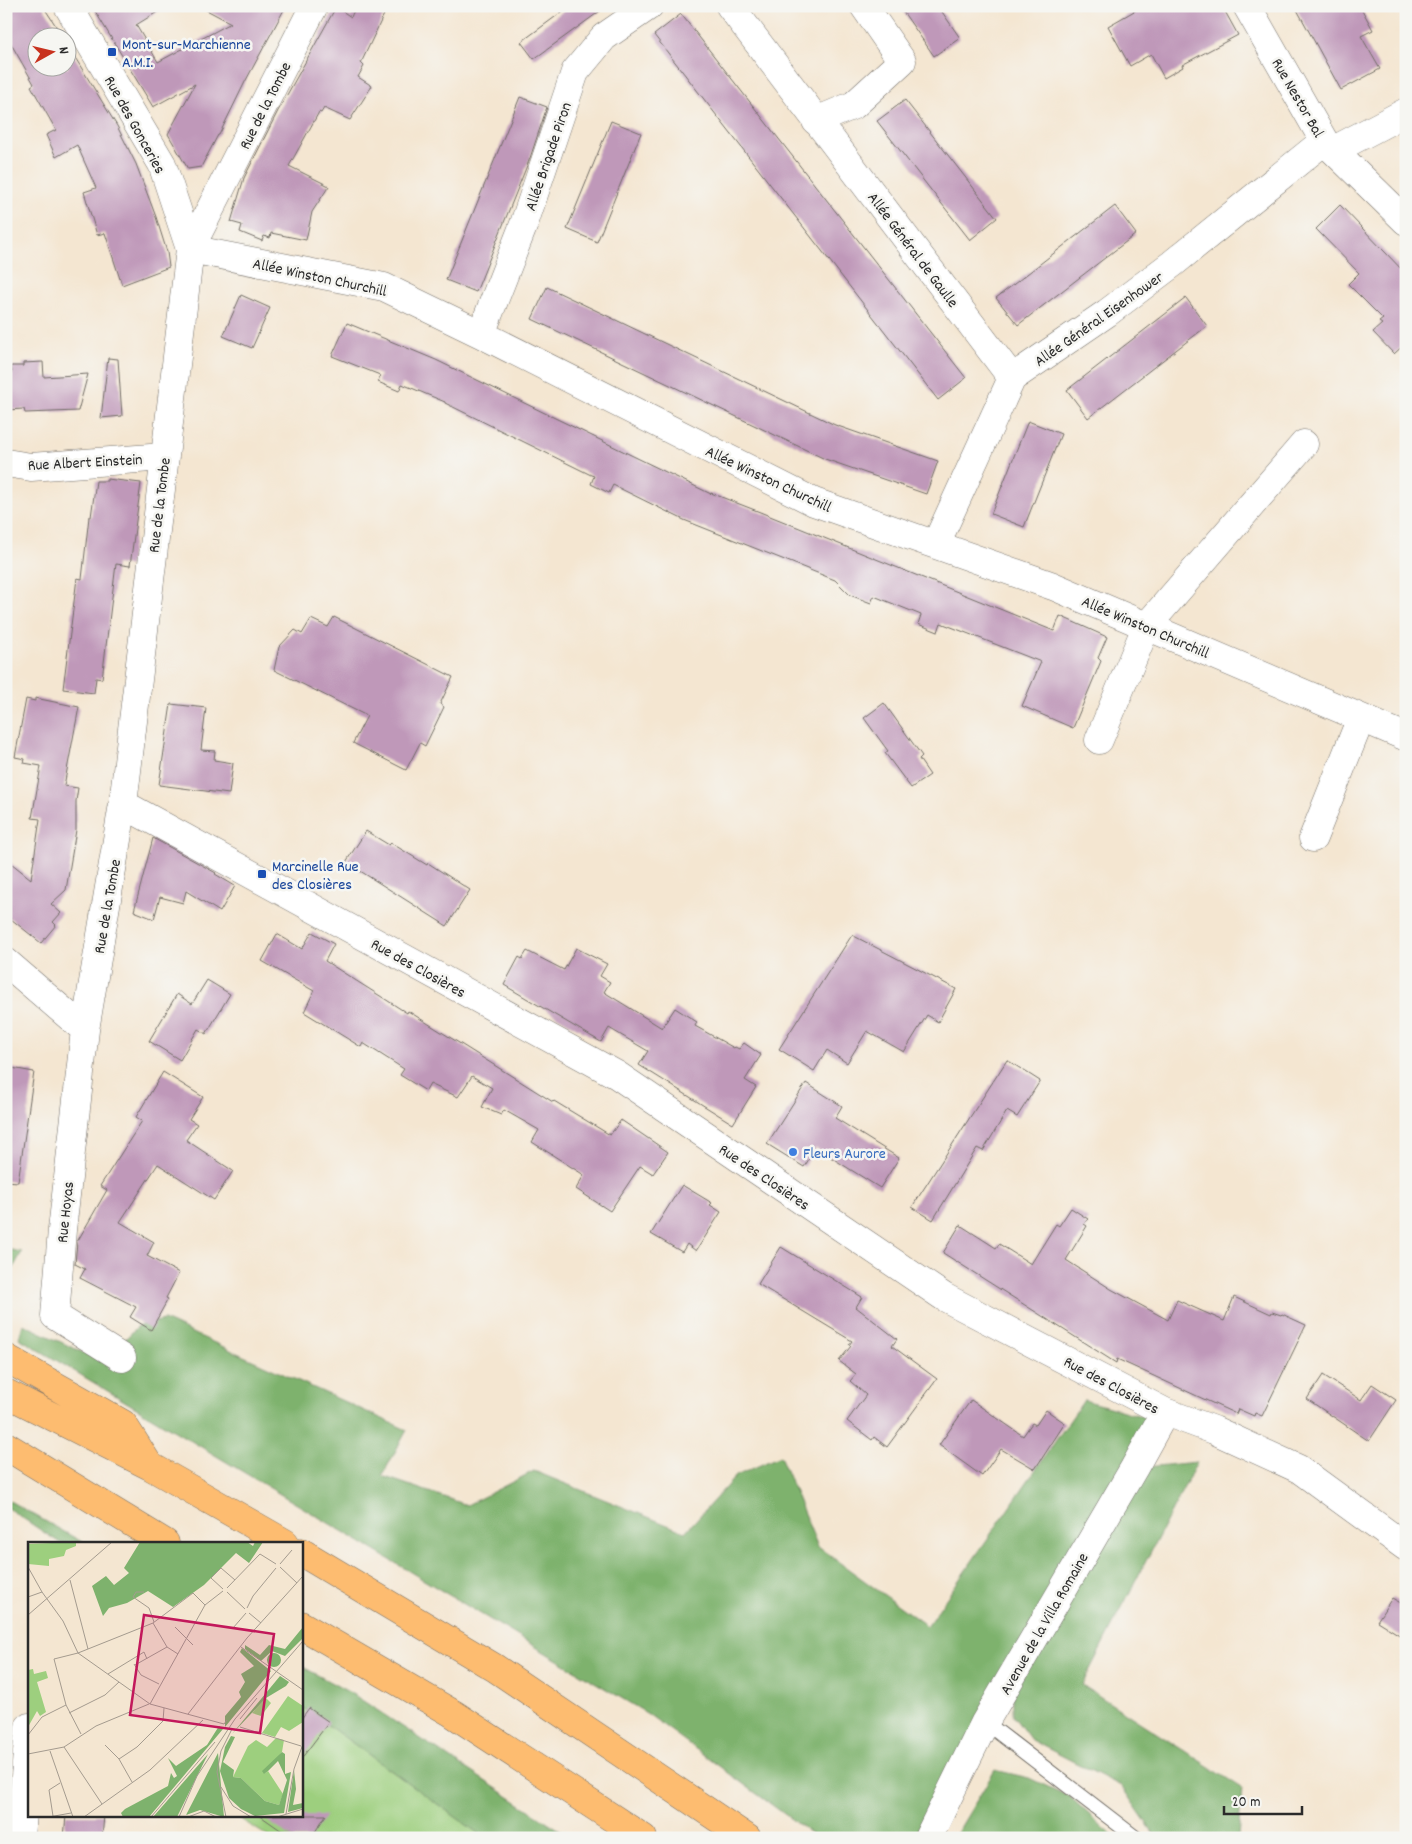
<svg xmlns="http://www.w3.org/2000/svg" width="1412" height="1844" font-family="Dekko,sans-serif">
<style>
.green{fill:#9dcf7e;stroke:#647d54}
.forest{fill:#7eb26d;stroke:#546e4c}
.building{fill:#bf98b9}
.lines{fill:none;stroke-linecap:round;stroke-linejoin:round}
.service-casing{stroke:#716c65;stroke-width:16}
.minor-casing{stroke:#716c65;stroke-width:29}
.motorway-casing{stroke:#716c65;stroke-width:29}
.service{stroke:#fff;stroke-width:14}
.minor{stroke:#fff;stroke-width:28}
.motorway{stroke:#fdbc70;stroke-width:28}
.transit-dot{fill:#1a4fb4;stroke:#f6f6f2;stroke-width:2}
.shop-dot{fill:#3f7fe0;stroke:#f6f6f2;stroke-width:2}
.labels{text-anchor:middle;stroke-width:5;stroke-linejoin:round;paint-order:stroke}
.transit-label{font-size:16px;fill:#164399;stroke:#f6f6f2;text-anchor:start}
.street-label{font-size:16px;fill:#2b2b2b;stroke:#f6f6f2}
.shop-label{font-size:16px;fill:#366cbe;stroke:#f6f6f2;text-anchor:start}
.inset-road{fill:none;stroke:#a49b8f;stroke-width:1}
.view{fill:#c2185b;fill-opacity:0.15;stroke:#c2185b;stroke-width:2.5}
.inset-edge{fill:none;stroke:#2b2b2b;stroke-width:2.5}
</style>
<rect width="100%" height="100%" fill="#f6f6f2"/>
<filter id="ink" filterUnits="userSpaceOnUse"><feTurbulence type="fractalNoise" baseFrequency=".02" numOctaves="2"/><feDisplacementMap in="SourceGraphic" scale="10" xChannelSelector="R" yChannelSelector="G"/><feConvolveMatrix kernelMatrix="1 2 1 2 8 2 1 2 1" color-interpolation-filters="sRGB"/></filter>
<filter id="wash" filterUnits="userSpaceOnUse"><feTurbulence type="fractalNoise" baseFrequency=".0096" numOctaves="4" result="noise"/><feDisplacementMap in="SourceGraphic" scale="20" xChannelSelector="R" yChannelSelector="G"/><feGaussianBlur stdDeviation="1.12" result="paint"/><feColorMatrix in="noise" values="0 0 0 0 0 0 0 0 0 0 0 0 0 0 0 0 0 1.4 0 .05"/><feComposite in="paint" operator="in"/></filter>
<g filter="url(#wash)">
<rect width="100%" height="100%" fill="#f4e6d1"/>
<!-- green -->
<path class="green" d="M301 1706 485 1838H271L237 1817 238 1815H301Z"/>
<!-- forest -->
<path class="forest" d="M6 1249 22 1252 6 1281Z
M164 1320 407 1430 382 1476 467 1505 534 1471 685 1532 736 1476 780 1456 818 1547 927 1626 1084 1400 1152 1419 913 1838H817L648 1714 19 1338 23 1324 103 1362 138 1326Z
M1197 1462 1082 1685 1242 1788 1238 1838H1157L1121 1786 1031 1740 1013 1716V1693L1146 1467Z
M6 1499 84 1543H60L6 1507Z
M301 1666 354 1695 572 1838H485L301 1706Z
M995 1770 1029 1778 1070 1797 1115 1838H954Z"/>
<g id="blocks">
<!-- building -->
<path class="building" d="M6 6H43L56 26 63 38H38V68H68V46L117 126 136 164 156 217 167 252 169 267 122 285 105 233 97 235 84 192 96 188 77 145 56 157 46 135 56 130 31 86 34 84 6 35Z
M92 6H167L136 25 158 62 231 23 199 6H286L245 82 219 135H218L201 167 188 169 168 134 195 84 153 107Z
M356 6H388L361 63 364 66 358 77 372 86 350 120 324 108 321 113 319 112 289 166 329 186 312 212 306 240 271 233 270 238 264 236 262 241 240 232 242 225 231 222 244 178 278 111 336 7 351 17Z
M570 6H607L534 59 521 42Z
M899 6H938L960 38 934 56Z
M1143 6H1222L1238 35 1182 65 1183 67 1164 78 1151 54 1130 66 1108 26Z
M1295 6H1360L1373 30 1361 36 1380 69 1341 90Z
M681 14 966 378 938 400 654 35Z
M520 97 547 107 530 158 476 292 446 280Z
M905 100 997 218 970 240 877 121Z
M611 121 641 133 597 242 567 229Z
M1340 205 1406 274V343L1394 354 1373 332 1382 324 1379 322 1383 319 1348 284 1359 273 1316 229Z
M1115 206 1136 234 1018 325 996 298Z
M547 287 835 425 938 461 926 494 825 459 532 319Z
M241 295 270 308 252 348 223 336Z
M1186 298 1207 326 1088 418 1067 390Z
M347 323 436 360 711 494V493L760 512 1054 631 1060 616 1107 637 1098 658 1101 661 1073 728 1022 706 1041 662 941 623 938 632 918 624 921 615 874 596 871 603 850 595 835 580 684 520 613 485 609 493 591 484 594 476 591 475 445 403V402L402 384 399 391 378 382 380 375 332 356Z
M108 358 118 359 122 416 101 418Z
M43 362 44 377 88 374 78 411 25 413 24 409 6 410V373L12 372 11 366H23V363Z
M1028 421 1061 434 1024 527 991 514Z
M107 479 141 483 130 566 116 564 102 679 96 678 94 693 63 689 77 578 82 579 89 517H91L96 481H107Z
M334 617 453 677 440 704 444 707 425 746 420 743 406 770 353 743 367 716 274 670 279 647 295 630 302 634 311 619 328 627Z
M35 698 79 707 64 786 78 788 76 801V830L66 890 51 904 61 913 53 922 56 925 41 943 6 915V859L31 879 40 819 32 818 41 766 24 763 25 759 15 757 26 699 35 701Z
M884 703 922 756 919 759 930 775 911 788 885 753 888 751 864 718Z
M171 704 206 708 201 750 215 751 214 760 233 763 229 794 159 785Z
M366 831 389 845 391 843 427 865 428 863 470 890 447 926 346 862Z
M153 838 216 873 215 874 235 886 220 912 186 891 183 903 160 897 154 919 134 911Z
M312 932 334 944 325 961 407 1013 408 1011 553 1102 554 1101 610 1135 621 1120 668 1152 653 1174 640 1166 610 1211 576 1189 584 1175 532 1142 539 1130 504 1110 501 1115 482 1107 492 1088 472 1076 458 1097 430 1084 426 1091 400 1075 404 1069 363 1043 361 1047 304 1012 314 991 262 961 277 934 302 949Z
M852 935 956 989 938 1022 927 1015 904 1052 867 1031 847 1063 827 1050 814 1071 779 1049Z
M576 948 607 964 600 976 610 982 604 992 662 1028 675 1008 697 1022 695 1026 734 1048 735 1047 739 1049 744 1043 761 1055 745 1080 756 1087 733 1124 639 1065 648 1051 609 1028 601 1042 504 985 519 957 522 959 527 951 564 970Z
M207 980 230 994 206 1034 198 1029 180 1060 149 1041 177 994 192 1004Z
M1007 1060 1040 1081 1017 1117 1007 1111 983 1151 977 1148 933 1220 912 1207Z
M6 1067 34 1072 18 1182 6 1181Z
M163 1072 203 1097 189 1119 197 1124 186 1140 233 1171 214 1200 158 1164 120 1222 154 1242 147 1256 179 1273 166 1298 168 1299 151 1330 130 1317 136 1307 80 1278 85 1269 75 1264 77 1242 107 1190 100 1186 142 1121 136 1117Z
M806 1083 842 1106 835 1118 899 1158 880 1188 816 1148 804 1167 767 1144Z
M682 1185 712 1203 710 1205 721 1212 696 1251 687 1244 682 1252 651 1234Z
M1071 1208 1088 1219 1084 1224 1087 1226 1066 1260 1111 1289 1168 1320 1177 1300 1224 1321 1234 1297 1271 1314 1272 1312 1281 1315 1282 1314 1306 1325 1262 1416 1255 1413 1254 1416 1238 1409 1236 1414 1117 1359 1116 1363 943 1253 960 1225 996 1248 999 1244 1031 1264 1056 1224 1059 1226Z
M781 1247 862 1297 856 1307 897 1339 892 1346 937 1379 887 1447 874 1437 872 1440 847 1421 866 1395 850 1381 856 1374 839 1361 851 1346 849 1345 852 1341 758 1284Z
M1323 1375 1361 1400 1372 1384 1396 1400 1369 1441 1307 1399Z
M971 1400 1023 1436 1032 1423 1036 1425 1046 1410 1065 1423 1035 1469 1001 1449 982 1476 939 1445Z
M1392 1598 1406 1606V1639L1377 1621Z
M309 1708 329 1722 301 1759V1719Z
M66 1815H104L102 1838H64Z
M259 1815H326L311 1838H292Z"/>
</g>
</g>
<g filter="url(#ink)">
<use href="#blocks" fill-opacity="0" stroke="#716c65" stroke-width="1"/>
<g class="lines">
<!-- service casing -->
<g class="service-casing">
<path id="service" d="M985 1722 1136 1838"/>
</g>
<!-- minor casing -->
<g class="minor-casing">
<path id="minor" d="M68 6 162 164 190 249
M730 6 1012 378
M1247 6 1324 141 1406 221
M816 121 854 105 902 61 864 6
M1334 150 1406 112
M190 249 384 287 481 334 814 502 1053 586 1406 737
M481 334 524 224 575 72 604 37 649 6
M6 463 31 467 164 457
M936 544 1012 378 1107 313 1172 264 1324 141
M1099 740 1146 627 1304 444
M123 804 617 1075 944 1297 1165 1412 1214 1430 1299 1469 1406 1547
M1313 838 1361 718
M6 962 85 1030
M122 1358 55 1316 62 1230 85 1030 123 804 190 249 314 6
M20 1838 29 1727
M928 1838 985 1722 1134 1468 1165 1412"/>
</g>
<!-- motorway casing -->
<g class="motorway-casing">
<path id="motorway" d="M6 1358 123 1424 149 1465
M6 1393 150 1466 285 1543
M6 1446 165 1543
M301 1552 495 1668 747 1838
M301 1625 452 1713 643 1838"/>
</g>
<!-- service -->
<use href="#service" class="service"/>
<!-- minor -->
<use href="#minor" class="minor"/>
<!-- motorway -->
<use href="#motorway" class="motorway"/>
</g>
</g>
<!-- markers -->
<g class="transit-dot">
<rect x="107" y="47" width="10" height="10" rx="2.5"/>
<rect x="257" y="869" width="10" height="10" rx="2.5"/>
</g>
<circle class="shop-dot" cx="793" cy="1152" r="5"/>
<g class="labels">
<!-- transit labels -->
<g class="transit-label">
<text x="122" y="49">Mont-sur-Marchienne<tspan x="122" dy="18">A.M.I.</tspan></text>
<text x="272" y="871">Marcinelle Rue<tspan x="272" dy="18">des Closières</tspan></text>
</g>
<!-- street labels -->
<g class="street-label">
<text transform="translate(1299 97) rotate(60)" y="6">Rue Nestor Bal</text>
<text transform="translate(264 105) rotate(-63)" y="6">Rue de la Tombe</text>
<text transform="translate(136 124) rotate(61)" y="6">Rue des Gonceries</text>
<text transform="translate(547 156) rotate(-71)" y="6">Allée Brigade Piron</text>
<text transform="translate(914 249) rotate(53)" y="6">Allée Général de Gaulle</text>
<text transform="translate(320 276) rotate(12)" y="6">Allée Winston Churchill</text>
<text transform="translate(1098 318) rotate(-35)" y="6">Allée Général Eisenhower</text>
<text transform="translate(85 461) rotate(-3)" y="6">Rue Albert Einstein</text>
<text transform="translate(769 478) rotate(25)" y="6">Allée Winston Churchill</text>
<text transform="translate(158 505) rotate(-83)" y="6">Rue de la Tombe</text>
<text transform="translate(1146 626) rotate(23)" y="6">Allée Winston Churchill</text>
<text transform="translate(106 906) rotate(-80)" y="6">Rue de la Tombe</text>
<text transform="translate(419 967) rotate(29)" y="6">Rue des Closières</text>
<text transform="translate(765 1176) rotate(34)" y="6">Rue des Closières</text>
<text transform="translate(64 1212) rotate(-84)" y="6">Rue Hoyas</text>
<text transform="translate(1112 1384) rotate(28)" y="6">Rue des Closières</text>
<text transform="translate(1043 1623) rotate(-60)" y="6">Avenue de la Villa Romaine</text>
</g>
<!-- shop labels -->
<g class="shop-label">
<text x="803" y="1158">Fleurs Aurore</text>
</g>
</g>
<!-- overview -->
<g transform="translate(28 1542)">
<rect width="275" height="275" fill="#f4e6d1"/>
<path d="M48 0V4L38 8 36 14 21 17V24L0 22V2ZM5 127 6 132 18 129 20 136 9 140 18 170 12 174 9 169 0 185V128ZM260 154 275 164V180L261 189 253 185 247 195 234 191ZM238 156 243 161 233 174 224 171ZM248 196 256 198 254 210 236 232 240 229 255 252 251 263 237 259 213 236 205 235 220 204 228 198 239 205Z" fill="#9dcf7e"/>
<path d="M112 0H219L225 4 227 0H235L221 21 208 11 176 43 145 65 120 49 99 61 81 66 75 74 64 44 78 34 86 43 101 31 96 26ZM275 85V96L257 114 244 109 233 119 217 107V103L232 113 241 103 257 107ZM214 106 243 129 197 185V174L213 155 211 150 217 140 213 132 226 124 212 110ZM239 118a7 7 0 1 1 14 0a7 7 0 1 1-14 0ZM252 134 261 140 258 144 238 156 204 192ZM191 184 195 187 121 275H95L93 271 97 267 140 244 143 231 146 236 149 234 140 216 148 224 179 203ZM203 194 207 195 195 220 206 228 205 235 213 236 237 259 251 263 259 238 250 219 240 229 236 232 234 229 254 210 257 212V232L263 230 256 271 227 274 213 267 201 256 192 229 197 205ZM190 211 196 275 172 268 158 273ZM180 212 149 275H125ZM266 228 268 247 265 263 275 261V266L260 270Z" fill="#7eb26d"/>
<path class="inset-road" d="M252 22 264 8M0 25 14 50M252 25 269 41M42 38 60 107M199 46 232 12 248 22M195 47 183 36 193 26 207 38M116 50H108L105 55 121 66 126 80M199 50 217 67M0 55 14 50 35 79 50 111 122 162 196 182 199 178M219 66 225 54 248 26M221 71 233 81M0 73 84 0M125 81 139 105 150 112M147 85 165 103M205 86 218 71M213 105 275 148M106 122 113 133 131 142M107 123 139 105M80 132 116 110 119 117M122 162 177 63 195 49M41 171 77 153 91 140M160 172 219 96 275 34M212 177 229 156M212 185 273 204M53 192 38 163 26 117 50 111 125 81 165 51 177 63M0 193 14 175 38 163M77 203 91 217 104 240M36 205 74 262M22 209 45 275M0 212 36 205 68 184 121 162M91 217 109 205 135 179 136 166M193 245 205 264 223 275M258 272 266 227 275 202M25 274 21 248 32 241M21 275 43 271M56 275 122 228 175 178M123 275 187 200M151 275 169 234 207 177 275 99M160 275 176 269 188 275M198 275 189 230 193 209 204 187M249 275 275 267"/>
<path class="view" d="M116 73 246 92 232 191 102 173Z"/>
<rect width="275" height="275" class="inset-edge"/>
</g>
<!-- margin -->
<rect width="1412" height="1844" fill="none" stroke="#f6f6f2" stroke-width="25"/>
<!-- north arrow -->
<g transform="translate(52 52) rotate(82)"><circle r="24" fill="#f6f6f2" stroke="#a5a5a2"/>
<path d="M0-4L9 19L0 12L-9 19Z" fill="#c8321e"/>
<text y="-8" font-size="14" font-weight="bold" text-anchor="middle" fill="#2b2b2b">N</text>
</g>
<!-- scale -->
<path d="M1224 1806v8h78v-8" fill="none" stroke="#2b2b2b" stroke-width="2.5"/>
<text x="1232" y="1806" font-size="15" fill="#2b2b2b" stroke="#f6f6f2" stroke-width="4" paint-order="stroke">20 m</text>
</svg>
